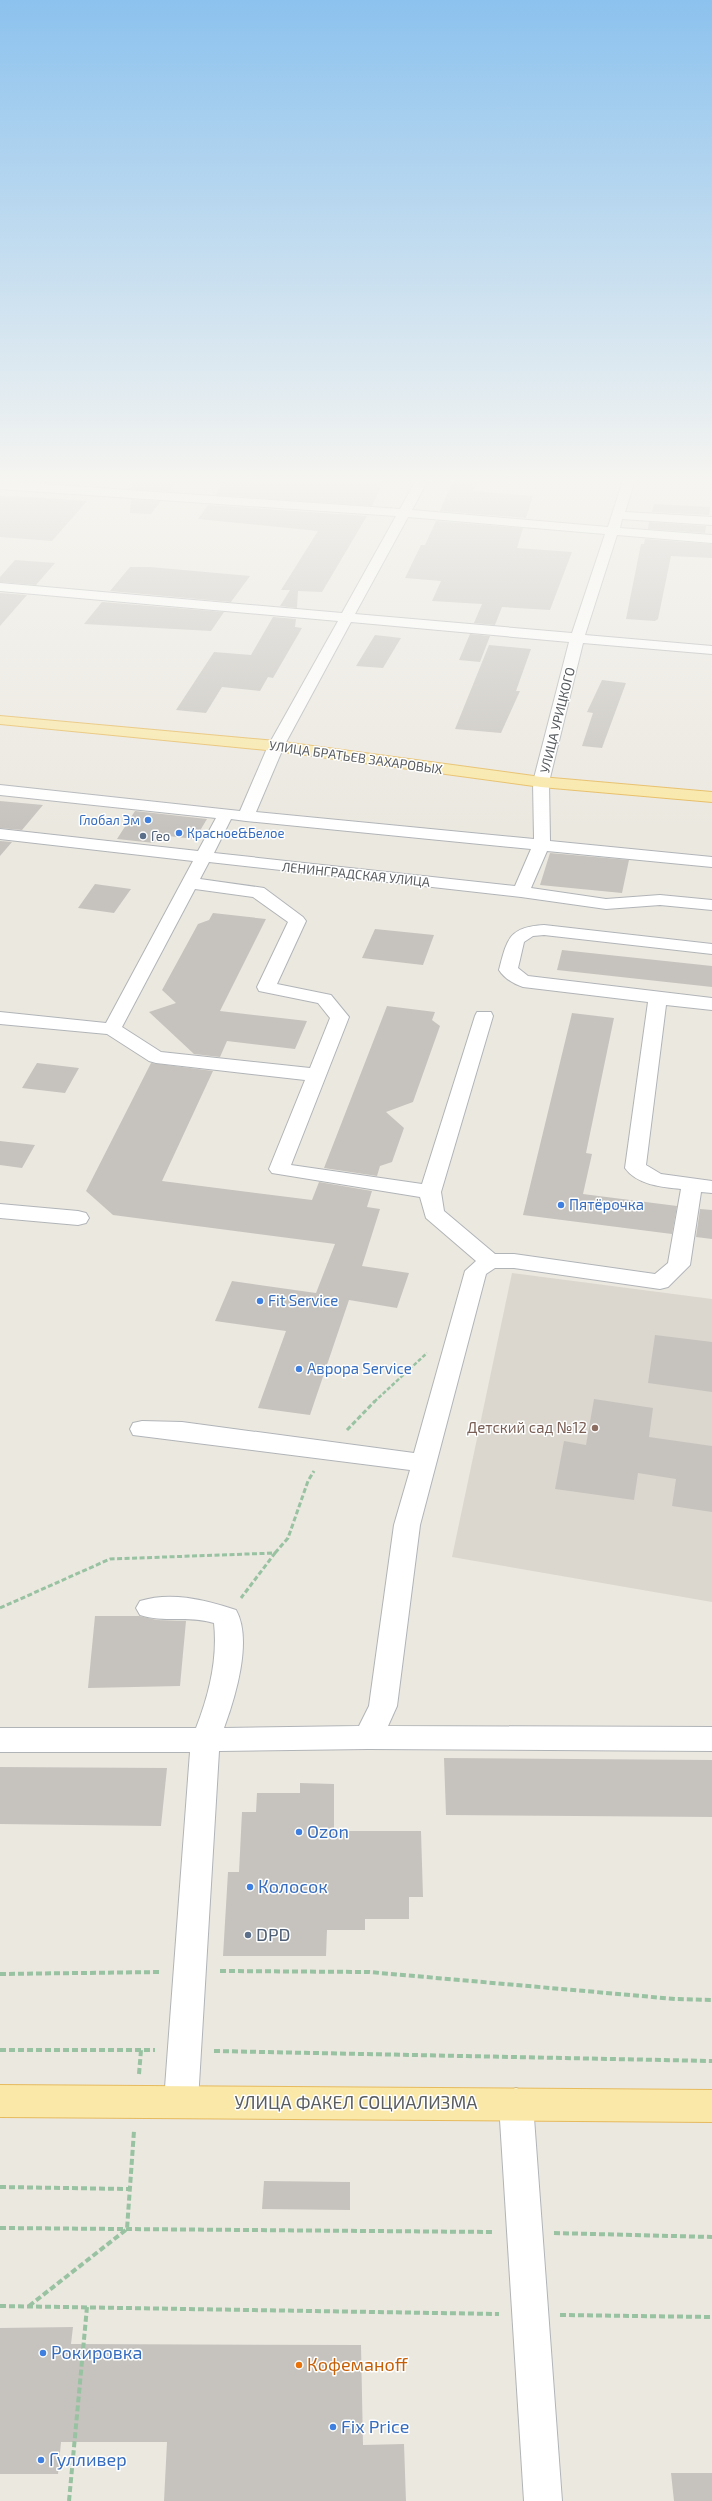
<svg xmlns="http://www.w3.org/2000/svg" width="712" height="2501" font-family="'Exo 2',sans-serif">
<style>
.education{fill:#dbd7cf}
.building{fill:#c6c3be}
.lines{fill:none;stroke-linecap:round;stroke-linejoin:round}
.minor-casing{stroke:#b1b4b7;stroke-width:2}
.major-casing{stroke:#e6ba5e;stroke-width:2}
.path-far2{stroke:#98c2a1;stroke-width:2.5;stroke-dasharray:4 2;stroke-linecap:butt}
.path-far1{stroke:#98c2a1;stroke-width:3;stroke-dasharray:5 2.5;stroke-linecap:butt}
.path{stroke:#98c2a1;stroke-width:4;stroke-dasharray:6 3;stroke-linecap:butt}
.minor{fill:#fff;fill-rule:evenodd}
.major{fill:#f9e8a8;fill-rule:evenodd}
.shop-dot{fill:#3f7fe0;stroke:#fff;stroke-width:1.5}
.service-dot{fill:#5c6f8a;stroke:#fff;stroke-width:1.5}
.education-dot{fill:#8d6e63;stroke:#fff;stroke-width:1.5}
.food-dot{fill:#e8710a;stroke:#fff;stroke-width:1.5}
.labels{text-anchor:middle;stroke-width:3;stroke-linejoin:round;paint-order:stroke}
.far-street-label{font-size:13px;fill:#595d60;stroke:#fff}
.far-shop-label{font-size:13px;fill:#366cbe;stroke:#fff;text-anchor:end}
.far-service-label{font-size:13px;fill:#4e5e75;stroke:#fff;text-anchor:start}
.shop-label{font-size:15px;fill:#366cbe;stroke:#fff;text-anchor:start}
.education-label{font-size:15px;fill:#785e54;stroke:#fff;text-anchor:end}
.near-shop-label{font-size:18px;fill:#366cbe;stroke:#fff;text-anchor:start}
.near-service-label{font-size:18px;fill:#4e5e75;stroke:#fff;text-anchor:start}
.near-street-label{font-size:18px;fill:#595d60;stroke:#fff}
.near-food-label{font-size:18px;fill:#c56008;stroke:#fff;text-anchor:start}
</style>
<rect width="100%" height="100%" fill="#ebe8e0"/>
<!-- education -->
<path class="education" d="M512 1273 712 1299V1602L452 1557Z"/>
<!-- building -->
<path class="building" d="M131 480H177L168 491 131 489Z
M225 480H384L372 506 215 495Z
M453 480H479L473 491 533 496 526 518 440 511Z
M0 496 28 497 87 501 52 541 0 537Z
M131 499 161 501 151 514 130 513Z
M654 504 710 507 709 515 652 512Z
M208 505 367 516 322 592 298 591 297 608 280 606 290 590H281L318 531 198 519Z
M436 521 523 528 517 548 572 552 550 610 502 607 495 625 474 623 482 604 432 601 441 581 405 578 421 545H425Z
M649 522 706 526 705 533 648 529Z
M645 539 712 544V558L671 556 658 619 655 621 626 619 641 544H644Z
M15 560 55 563 36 585 0 582V577Z
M130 567H150L250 576 231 602 110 591Z
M0 593 27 595 0 626Z
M102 602 224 612 211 631 84 624Z
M273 617 296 619 295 627 302 628 273 678 268 677 260 691 222 687 206 713 176 710 214 652 251 655Z
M470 634 490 636 480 662 459 660Z
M375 635 401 638 383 668 356 666Z
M489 645 531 649 516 691H520L501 733 455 729Z
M602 680 626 683 602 748 582 746 593 713 587 712Z
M0 801 43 805 22 830 0 828Z
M135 811 207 819 195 839 159 835 154 843 117 839Z
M0 841 12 842 0 856Z
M550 853 629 860 622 893 540 885Z
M95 884 131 889 114 913 78 908Z
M213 913 266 919 220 1011 307 1021 295 1049 227 1041 220 1057 194 1054 149 1012 176 1003 162 990 198 924 209 920Z
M375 929 434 935 423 965 362 958Z
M562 950 712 966V987L557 970Z
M387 1006 435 1012 432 1020 440 1026 413 1102 386 1112 404 1128 392 1162 380 1166 377 1176 324 1168Z
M572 1013 614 1018 586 1153 592 1154 583 1194 677 1206 672 1234 523 1215Z
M37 1063 79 1068 65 1093 22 1088Z
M151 1063 213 1071 162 1181 312 1200 319 1182 372 1191 367 1207 380 1209 362 1266 409 1273 397 1308 349 1300 310 1415 258 1408 286 1331 215 1321 232 1281 316 1293 335 1244 113 1215 86 1191Z
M0 1141 35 1145 22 1168 0 1165Z
M700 1209 712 1210V1239L696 1237Z
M655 1335 712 1342V1392L648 1383Z
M594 1399 653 1408 649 1437 712 1446V1512L672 1506 676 1479 638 1473 634 1500 555 1489 564 1441 586 1445Z
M95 1616H139L157 1620 186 1621 180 1686 88 1688Z
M444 1758 712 1760V1817L446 1815Z
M0 1767 167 1768 161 1826 0 1824Z
M300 1783 334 1784V1831H421L423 1897H409V1919H365V1930H327L326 1956H223L228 1872H239L242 1812H256L257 1793H300Z
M264 2181 350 2182V2210L262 2209Z
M73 2327 71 2344 361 2345 363 2445 404 2444 406 2501H164L167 2442H61L58 2474H0V2328Z
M671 2473H712V2501H674Z"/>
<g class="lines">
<!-- minor casing -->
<g class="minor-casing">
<path id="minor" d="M416 480H428L412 510 608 527 623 480H635L625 512 712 517V525L622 519 620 528 712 535V543L617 535 585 635 712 646V654L583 643 549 782 550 841 712 857V867L547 851 531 888 606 899 660 895 712 900V910L660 905 606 909 521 897 209 862 200 879 264 888 303 917 306 921 277 984 331 995 349 1017 291 1165 422 1184 475 1016 477 1012H491L493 1016 441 1192 444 1211 495 1254H514L655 1274 668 1263 681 1189C662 1187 637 1185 625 1168L648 1002 523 987C514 984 504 978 499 970 507 939 509 927 544 925L712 944V954L544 935 533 936 524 942 518 968 528 976 712 998V1010L666 1005 646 1165 661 1174 712 1181V1193L701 1192 690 1265 668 1287 660 1289 514 1268H495L486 1274 420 1525 397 1706 388 1726 712 1727V1751L368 1749 219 1751 198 2101 193 2112 181 2117 169 2112 164 2101 190 1752H0V1728H196C209 1695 218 1659 214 1623 188 1615 163 1623 140 1615L136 1608 140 1601C171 1591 206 1600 236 1610 253 1640 235 1698 224 1728L359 1726 369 1706 394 1525 410 1470 133 1435 130 1429 133 1423 142 1421 182 1422 414 1453 465 1271 476 1261 426 1218 420 1197 272 1173 269 1169 305 1080 156 1063 149 1061 107 1034 0 1024V1012L106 1023 193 861 0 839V829L198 851 216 818 0 795V785L240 811 268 746 338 621 0 591V583L342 613 396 516 0 489V481L400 509ZM408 517 605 534 572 633 355 614ZM351 622 569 642 533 782 534 839 256 812 284 746ZM231 819 246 821 531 849 515 886 214 853ZM195 889 253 897 288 922 257 987 259 991 318 1003 330 1018 310 1068 161 1052 122 1027Z
M0 1204 78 1211 86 1213 89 1218 86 1223 78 1225 0 1218Z
M516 2088 528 2093 533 2104 562 2501H524L499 2104 504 2093Z"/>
</g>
<!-- major casing -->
<g class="major-casing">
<path id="major" d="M0 716 276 741 541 777 712 792V802L541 787 276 751 0 724Z
M0 2085 712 2090V2122L0 2117Z"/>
</g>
<!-- path-far2 -->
<path class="path-far2" d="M374 1402 427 1353"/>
<!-- path-far1 -->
<path class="path-far1" d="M347 1430 375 1401
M275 1553 288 1538 308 1481 314 1471
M0 1608 110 1559 275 1553 241 1598"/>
<!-- path -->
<path class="path" d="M220 1971 369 1972 675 1999 712 2000
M0 1974 161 1972
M0 2050H155
M214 2051 712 2061
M139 2074 141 2050
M0 2187 129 2189
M0 2228 493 2232
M554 2233 712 2237
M0 2306 499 2314
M29 2306 127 2229 134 2131
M560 2315 712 2317
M69 2501 87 2307"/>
<!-- minor -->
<use href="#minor" class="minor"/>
<!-- major -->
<use href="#major" class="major"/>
</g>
<!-- sky -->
<linearGradient id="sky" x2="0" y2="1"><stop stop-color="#8cc2ee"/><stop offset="0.58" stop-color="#f6f5f1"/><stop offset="1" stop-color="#f6f5f1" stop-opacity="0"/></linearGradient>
<rect width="712" height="830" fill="url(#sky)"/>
<!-- markers -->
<g class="shop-dot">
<circle cx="148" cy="820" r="4"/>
<circle cx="179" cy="833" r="4"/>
<circle cx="561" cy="1205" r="4"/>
<circle cx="260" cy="1301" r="4"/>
<circle cx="299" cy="1369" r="4"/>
<circle cx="299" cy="1832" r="4"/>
<circle cx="250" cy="1887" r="4"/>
<circle cx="43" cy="2353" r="4"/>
<circle cx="333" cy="2427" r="4"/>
<circle cx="41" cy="2460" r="4"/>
</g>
<g class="service-dot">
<circle cx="143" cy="836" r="4"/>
<circle cx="248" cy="1935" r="4"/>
</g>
<circle class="education-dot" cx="595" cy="1428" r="4"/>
<circle class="food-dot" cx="299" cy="2365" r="4"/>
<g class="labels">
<!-- far-street labels -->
<g class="far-street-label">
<text transform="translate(557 720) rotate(-76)" y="5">УЛИЦА УРИЦКОГО</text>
<text transform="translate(356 757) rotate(8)" y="5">УЛИЦА БРАТЬЕВ ЗАХАРОВЫХ</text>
<text transform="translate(356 874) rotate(6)" y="5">ЛЕНИНГРАДСКАЯ УЛИЦА</text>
</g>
<!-- far-shop labels -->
<g class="far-shop-label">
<text x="140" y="825">Глобал Эм</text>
<text x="187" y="838" text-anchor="start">Красное&amp;Белое</text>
</g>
<!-- far-service labels -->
<g class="far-service-label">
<text x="151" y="841">Гео</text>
</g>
<!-- shop labels -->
<g class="shop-label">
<text x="569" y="1210">Пятёрочка</text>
<text x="268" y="1306">Fit Service</text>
<text x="307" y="1374">Аврора Service</text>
</g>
<!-- education labels -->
<g class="education-label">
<text x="587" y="1433">Детский сад №12</text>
</g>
<!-- near-shop labels -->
<g class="near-shop-label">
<text x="307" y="1838">Ozon</text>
<text x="258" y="1893">Колосок</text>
<text x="51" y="2359">Рокировка</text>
<text x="341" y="2433">Fix Price</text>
<text x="49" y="2466">Гулливер</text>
</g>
<!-- near-service labels -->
<g class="near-service-label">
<text x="256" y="1941">DPD</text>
</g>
<!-- near-street labels -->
<g class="near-street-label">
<text x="356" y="2109">УЛИЦА ФАКЕЛ СОЦИАЛИЗМА</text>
</g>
<!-- near-food labels -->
<g class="near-food-label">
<text x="307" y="2371">Кофеманоff</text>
</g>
</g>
</svg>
